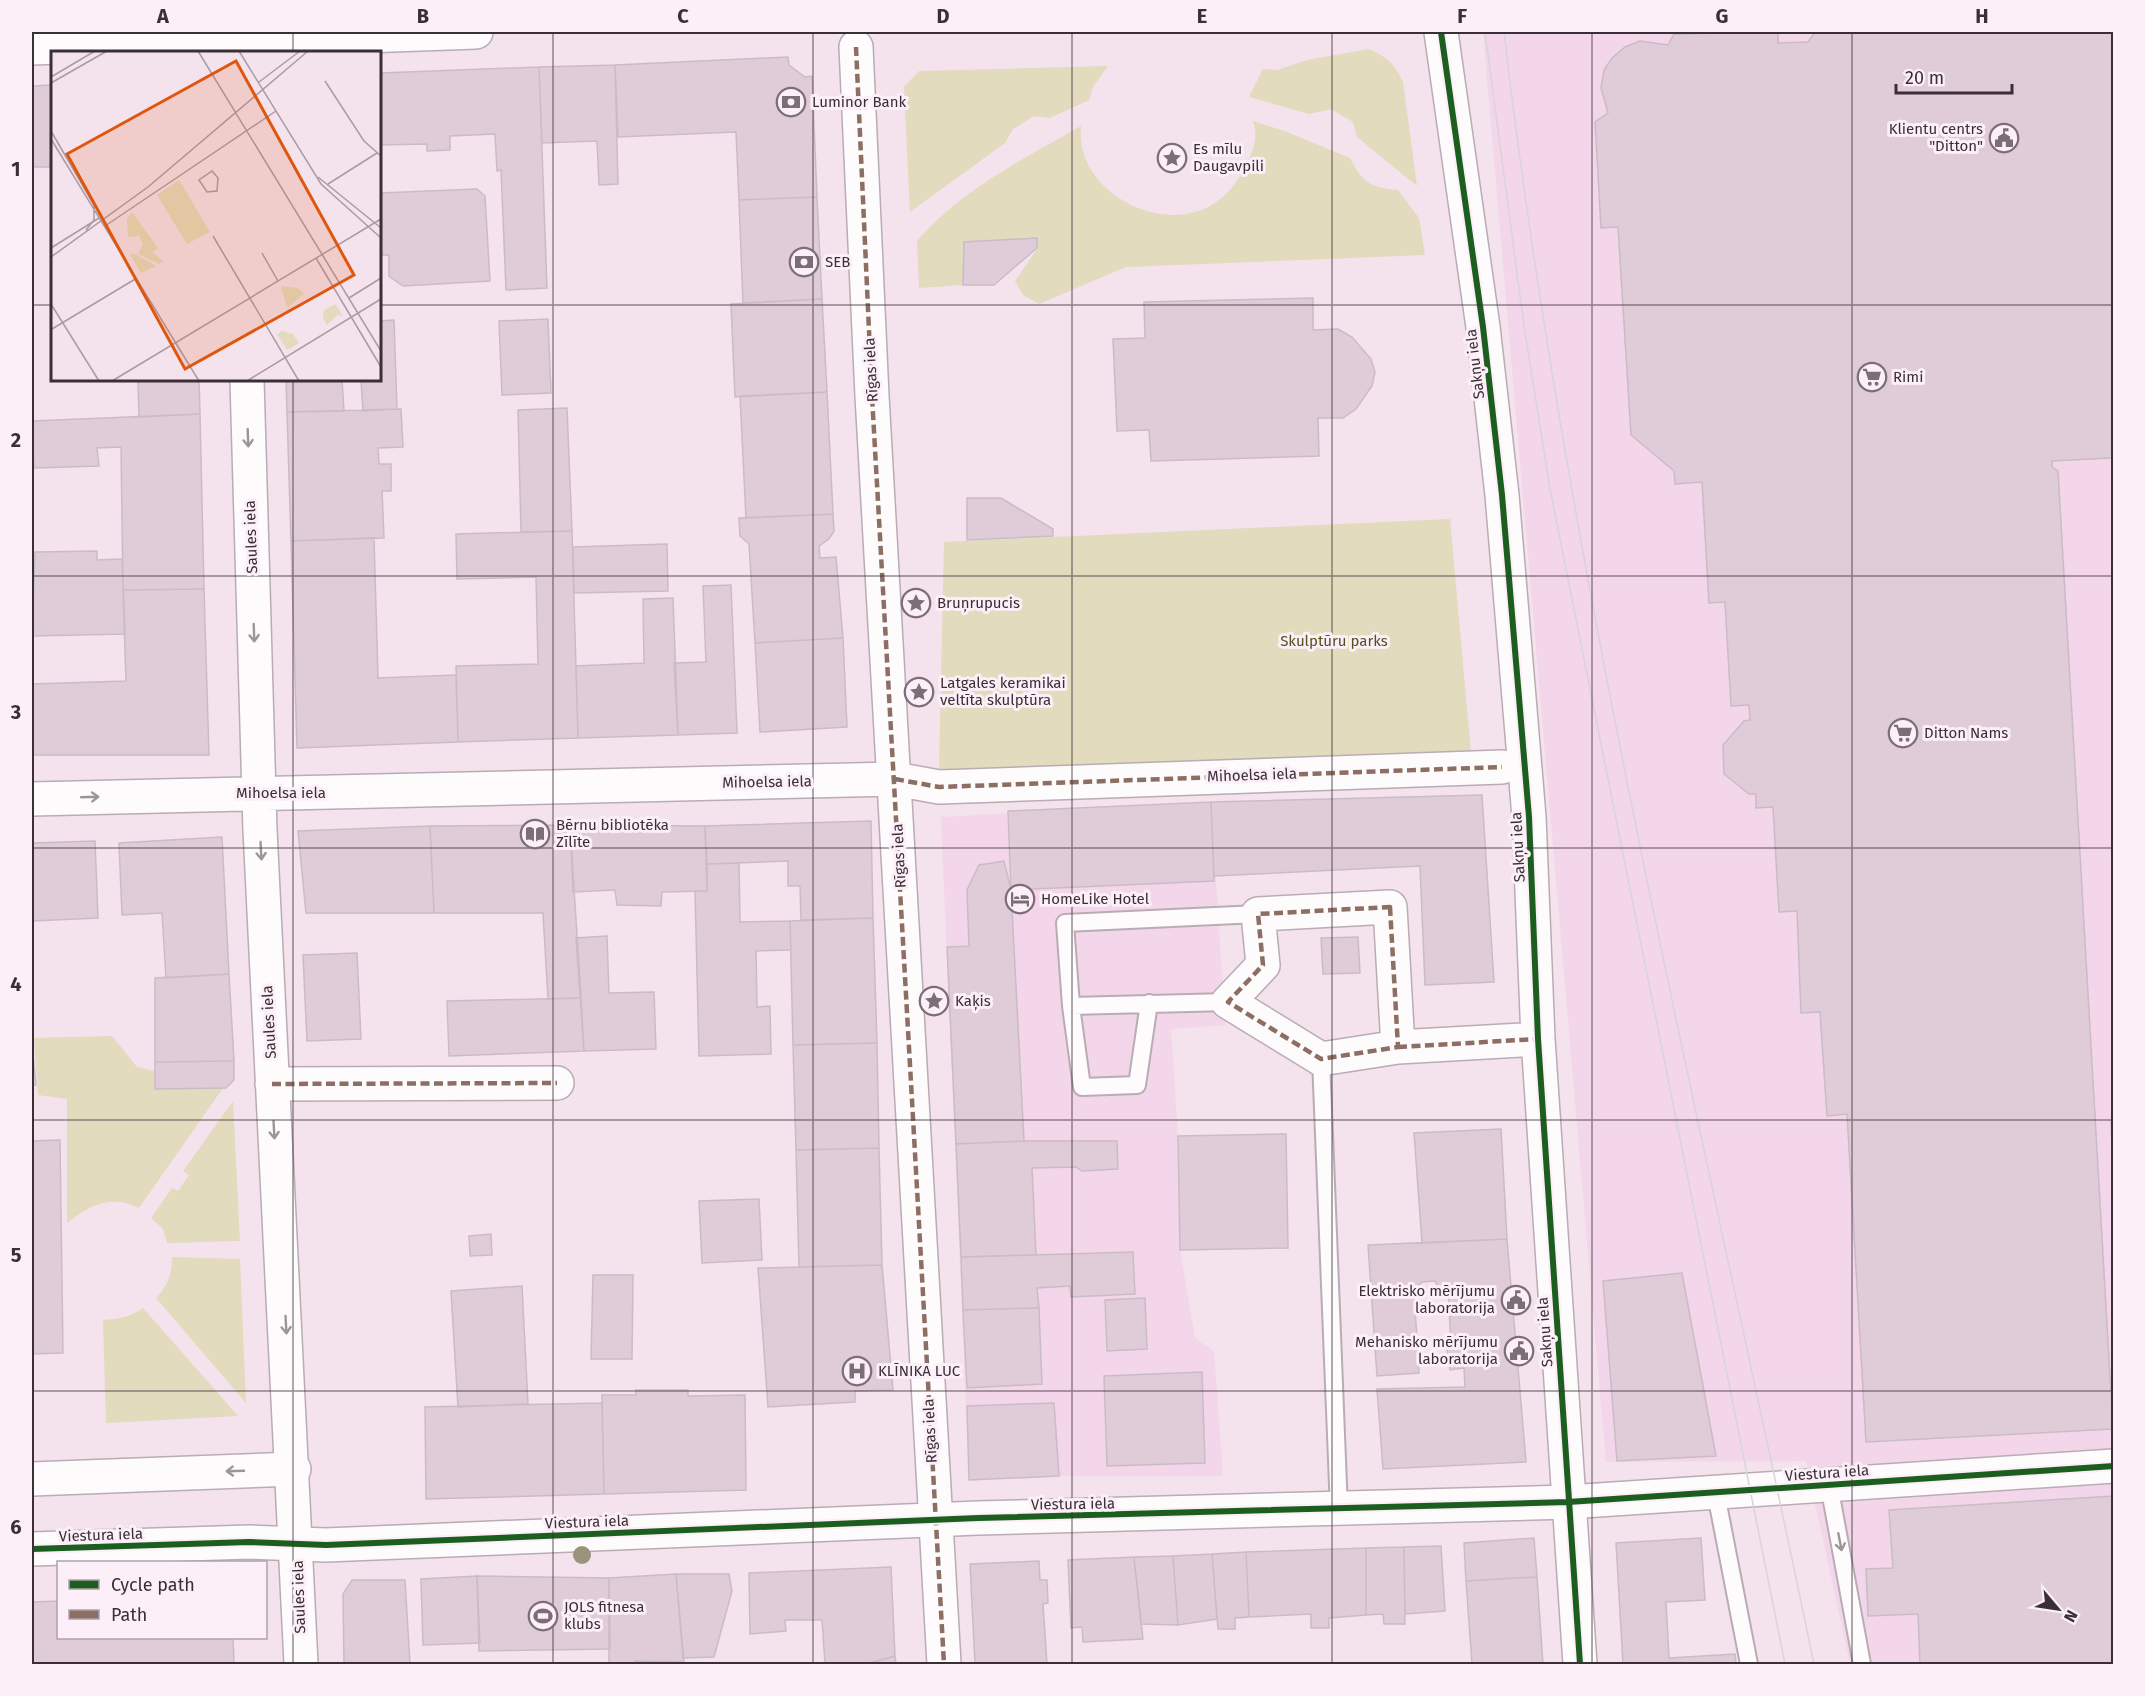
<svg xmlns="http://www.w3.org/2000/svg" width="2145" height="1696" font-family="'Fira Sans',sans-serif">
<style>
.built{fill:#f3d6e9}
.green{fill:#e2dbbd}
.building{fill:#e0cbd9;stroke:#cabcc5;stroke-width:1.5}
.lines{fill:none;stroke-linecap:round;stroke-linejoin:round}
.lane-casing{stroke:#b9acb4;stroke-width:20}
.street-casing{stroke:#b9acb4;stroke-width:36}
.secondary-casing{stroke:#b9acb4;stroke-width:36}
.lane{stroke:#fdfbfc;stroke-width:16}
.street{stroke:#fdfbfc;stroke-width:33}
.secondary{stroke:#fdfbfc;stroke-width:33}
.tram{stroke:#d9d4d7;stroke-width:1.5}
.quiet{stroke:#8d6e63;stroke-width:4.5;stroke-dasharray:9 4.5;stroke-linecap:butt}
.cycleway-casing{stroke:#fceff7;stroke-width:10}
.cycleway{stroke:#1b5e20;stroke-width:6}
.tree{fill:#9b937b}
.oneway{stroke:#9c9599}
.grid{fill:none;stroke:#3b2f36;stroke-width:1.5;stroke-opacity:0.55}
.labels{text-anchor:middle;stroke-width:6;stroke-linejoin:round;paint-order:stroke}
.poi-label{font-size:15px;fill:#3b2f36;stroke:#fceff7;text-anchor:start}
.street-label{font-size:15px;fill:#3b2f36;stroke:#fceff7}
.park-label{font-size:15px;fill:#53521e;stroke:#fceff7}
.inset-road{fill:none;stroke:#aa9aa4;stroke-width:1.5}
.view{fill:#df570e;fill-opacity:0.15;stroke:#df570e;stroke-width:3}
.inset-edge{fill:none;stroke:#3b2f36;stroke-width:3}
.neatline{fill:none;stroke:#3b2f36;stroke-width:2}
.grid-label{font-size:20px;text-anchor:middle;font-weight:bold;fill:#3b2f36}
</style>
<rect width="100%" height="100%" fill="#f4e2ed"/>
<!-- built -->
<path class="built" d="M1483 32H2113V1664H1850L1806 1461 1606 1462Z
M1211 802 1225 1025 1171 1029 1178 1136 1180 1250 1195 1338 1214 1351 1223 1476H1059L969 1480 941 817Z"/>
<!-- green -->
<path class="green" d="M1369 49C1387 57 1395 64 1403 82L1417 186 1357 137 1353 122 1331 109 1309 114 1249 97 1263 69 1277 70 1307 60Z
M1108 66 1093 87 1089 100 1050 118 1034 116 1013 129 1005 143 910 212 904 87 919 71Z
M1253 121 1287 132 1350 158C1362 182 1371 188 1398 190L1419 218 1425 255 1126 267 1039 304 1023 295 1015 281 1037 249 1036 238 964 242 963 285 919 288 917 241C960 190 1024 159 1081 126 1074 189 1157 235 1210 206 1227 197 1238 181 1246 165 1253 152 1259 136 1253 121Z
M1450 519 1471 753 939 771 944 542Z
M112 1036 137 1067 223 1088 139 1208C112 1194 89 1205 67 1223V1099L38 1095 34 1038Z
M233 1101 240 1241 167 1243 163 1229 151 1218 172 1188 178 1191 189 1175 183 1171Z
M172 1257 240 1259 246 1403 156 1298C168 1286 172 1274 172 1257Z
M143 1308 238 1416 106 1423 103 1320C118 1319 131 1317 143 1308Z"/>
<!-- building -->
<path class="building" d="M1778 32V43L1808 42 1815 32H2114V456L2111 458 2052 461V467L2058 471 2113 1429 1866 1442 1847 1114 1827 1116 1820 1012 1801 1013 1797 911 1779 912 1773 807 1756 808V794H1749L1724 774 1723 745 1744 721 1750 720 1749 705 1731 706 1725 602 1709 603 1702 482 1675 484 1674 471 1631 435 1618 227 1601 228 1595 122 1608 113 1601 88 1604 70 1612 58 1625 47 1640 41 1668 45 1674 34Z
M788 57 789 65 805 77 812 76 817 197 739 200 736 132 618 137 615 65Z
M615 65 618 184 599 185 597 141 542 143 539 67Z
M539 67 547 288 506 290 501 170 497 171 495 134 450 136V150L427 151V144L380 145V73Z
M52 85V167H32V86Z
M477 189 485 196 490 281 403 286 389 276V255H380V193Z
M817 197 822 299 743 303 739 200Z
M1037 238V248L994 285H963L964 242Z
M1313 298V330L1338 329 1352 337 1371 359 1375 372 1372 386 1356 409 1343 418H1318L1319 456 1151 461 1149 430 1117 431 1113 339 1145 338 1144 302Z
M822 299 827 392 735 397 731 304Z
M548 319 551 393 502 395 499 321Z
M394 320 397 409 363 411 361 380H380V321Z
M138 380H199L200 414 139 417Z
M286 380H342L344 411 287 412Z
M827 392 833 514 746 518 740 396Z
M567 408 572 531 521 532 518 410Z
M401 409 403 447 378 448 379 464H391V491H382L384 538 291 541 287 412Z
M200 414 204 589 123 590 121 447 97 448 99 466 34 468 32 421Z
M967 498H1001L1053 529V536L967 540Z
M833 514 834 531 829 539 819 546 820 558 836 557 843 638 755 643 749 544 740 536 739 518Z
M572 531 578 738 458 742 456 666 538 664 536 577 457 579 456 534Z
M374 538 378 678 456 675 458 742 297 748 291 541Z
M667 544 668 591 574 593 573 547Z
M97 551V560L122 559 125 634 32 636 35 552Z
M731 585 737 733 678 735 674 663 706 662 703 586Z
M204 589 209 755H32V684L126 681 123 590Z
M673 598 678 735 578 738 576 666 644 663 643 599Z
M843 638 847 727 760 732 755 643Z
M1482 795 1494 982 1425 985 1420 866 1214 876 1211 802Z
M1211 802 1214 881 1011 890 1008 811Z
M871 821 873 918 801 920 800 886H788V861L707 864 705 826Z
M570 825 581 998 548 999 543 913H434L430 826Z
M570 825 705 826 707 891 662 892 661 906 617 905 615 890 573 892Z
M430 826 434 913H306L298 831Z
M222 837 229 974 166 978 162 913 122 915 119 843Z
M95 841 98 918 32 921V843Z
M1004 861 1011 890 1024 1141 956 1144 947 947 969 946 967 890 979 865Z
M739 863 740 922 790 921 791 950 756 951 757 1007 770 1006 771 1054 699 1056 695 891H707V864Z
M873 918 877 1043 793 1045 790 921Z
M607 936 609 993 654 992 656 1049 584 1051 576 938Z
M1358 937 1360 973 1323 974 1321 938Z
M357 953 361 1039 307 1041 303 955Z
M229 974 234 1061 155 1062V978Z
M581 998 584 1051 449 1056 447 1001Z
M877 1043 879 1148 796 1150 793 1045Z
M32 1044 36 1085 32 1086Z
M234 1061V1080L226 1088 155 1089V1062Z
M2111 1121H2114V1145H2112Z
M1501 1129 1507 1239 1422 1243 1414 1133Z
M1286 1134 1288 1248 1180 1250 1178 1136Z
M60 1140 63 1353 32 1354V1141Z
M1024 1141H1117L1118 1169 1082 1171 1076 1167 1032 1168 1036 1255 961 1257 956 1144Z
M879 1148 882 1265 799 1267 796 1150Z
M759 1199 762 1260 702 1263 699 1201Z
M491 1234 492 1255 470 1256 469 1236Z
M1507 1239 1526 1462 1383 1469 1377 1389 1465 1387 1464 1368 1450 1370 1446 1342H1451L1448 1290 1441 1291 1435 1281 1422 1282 1414 1291 1419 1373 1377 1376 1368 1245Z
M1133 1252 1135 1294 1071 1297 1070 1286 1037 1288 1039 1308 963 1310 961 1257Z
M882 1265 893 1390 855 1391V1402L768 1407 758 1268Z
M1682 1273 1716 1456 1617 1461 1603 1281Z
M593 1275H633L632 1359H591Z
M522 1286 528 1404 458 1407 451 1291Z
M1145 1298 1147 1349 1107 1351 1105 1300Z
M1039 1308 1042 1384 967 1388 963 1310Z
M1202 1372 1205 1463 1107 1466 1104 1376Z
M636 1390H688V1396L745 1395 746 1490 604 1494 602 1395H636Z
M602 1403 604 1494 426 1499 425 1407Z
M1054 1403 1059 1476 969 1480 967 1406Z
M2114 1496V1664H1920L1918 1614 1868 1616 1866 1569 1893 1568 1889 1510Z
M1534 1538 1537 1577 1466 1581 1464 1543Z
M1701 1538 1705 1600 1666 1602 1669 1658 1735 1654 1736 1664H1623L1616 1543Z
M1441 1546 1445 1611 1405 1614 1404 1547Z
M1404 1547 1405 1624H1384L1383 1614 1366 1615V1548Z
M1366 1548V1615L1329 1618V1628H1311V1614L1249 1617 1246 1552Z
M1246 1552 1249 1617 1235 1618V1629H1218L1212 1554Z
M1212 1554 1217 1619 1178 1625 1173 1556Z
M1173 1556 1178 1625 1141 1624 1134 1557Z
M1134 1557 1143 1639 1083 1642 1082 1627 1071 1628 1068 1560Z
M1039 1561 1040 1580H1047L1048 1603 1043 1604 1047 1664H975L970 1564Z
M891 1567 895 1656 866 1664H825L822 1620H785L786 1631 750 1634 749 1573Z
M676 1574H729L732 1591 714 1657 683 1658Z
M676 1574 684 1662 635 1661V1664H609V1578Z
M477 1576 609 1578 610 1649 479 1651Z
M477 1576 480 1643 423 1645 421 1579Z
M1537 1577 1543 1664H1472L1466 1581Z
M352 1580H405L410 1664H344L343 1594Z
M58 1601V1638H233L234 1664H32V1602Z
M895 1656 896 1664H865Z"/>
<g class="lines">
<!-- lane casing -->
<g class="lane-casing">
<path id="lane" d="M1228 1002 1071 1006 1065 923 1258 914
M1071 1006 1082 1087 1137 1085 1149 1003
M1321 1059 1339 1510
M1829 1485 1862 1664
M1716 1494 1749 1664"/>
</g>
<!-- street casing -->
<g class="street-casing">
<path id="street" d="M1441 32 1483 327 1502 495 1529 817 1538 1039 1580 1664
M856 47 872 396 944 1664
M32 48 476 32
M247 380 260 830 301 1664
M32 799 895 779 939 787 1502 767
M1390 907 1398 1047 1321 1059 1228 1002 1263 965 1258 914Z
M1398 1047 1538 1039
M272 1084 557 1083"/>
</g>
<!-- secondary casing -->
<g class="secondary-casing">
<path id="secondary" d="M32 1479 294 1469
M32 1549 249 1542 326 1545 978 1518 1568 1502 2114 1466"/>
</g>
<!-- lane -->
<use href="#lane" class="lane"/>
<!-- street -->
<use href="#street" class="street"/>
<!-- secondary -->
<use href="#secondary" class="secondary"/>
<!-- tram -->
<path class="tram" d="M1485 32 1524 326 1550 489 1785 1664
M1504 32C1568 582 1702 1122 1814 1664"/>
<!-- quiet -->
<path class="quiet" d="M856 47 872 396 944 1664
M895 779 939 787 1502 767
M1390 907 1398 1047 1321 1059 1228 1002 1263 965 1258 914Z
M1398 1047 1538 1039
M272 1084 557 1083"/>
<!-- cycleway casing -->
<g class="cycleway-casing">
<path id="cycleway" d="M1441 32 1483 327 1502 495 1529 817 1538 1039 1580 1664
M32 1549 249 1542 326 1545 978 1518 1568 1502 2114 1466"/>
</g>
<!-- cycleway -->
<use href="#cycleway" class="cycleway"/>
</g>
<!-- trees -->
<circle class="tree" cx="582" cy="1555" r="9"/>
<!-- one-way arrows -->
<defs><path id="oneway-shaft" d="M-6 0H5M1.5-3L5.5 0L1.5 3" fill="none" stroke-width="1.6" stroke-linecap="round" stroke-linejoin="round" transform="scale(1.5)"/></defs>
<g class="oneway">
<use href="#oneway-shaft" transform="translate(248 438) rotate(88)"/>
<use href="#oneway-shaft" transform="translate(254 633) rotate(88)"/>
<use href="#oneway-shaft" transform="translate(90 797) rotate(-2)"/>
<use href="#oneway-shaft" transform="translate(261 851) rotate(87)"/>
<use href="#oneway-shaft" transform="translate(274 1130) rotate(87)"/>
<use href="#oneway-shaft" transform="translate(286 1325) rotate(87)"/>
<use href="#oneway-shaft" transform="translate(235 1471) rotate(178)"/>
<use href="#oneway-shaft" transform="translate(1840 1542) rotate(79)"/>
</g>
<!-- grid -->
<path class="grid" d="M293 32V52M553 32V1664M813 32V1664M1072 32V1664M1332 32V1664M1592 32V1664M1852 32V1664M32 305H52M380 305H2114M293 380V1664M32 576H2114M32 848H2114M32 1120H2114M32 1391H2114"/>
<!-- icons -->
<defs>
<g id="bank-ring" transform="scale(1.5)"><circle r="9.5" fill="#fceff7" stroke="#7c6e76" stroke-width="1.5"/><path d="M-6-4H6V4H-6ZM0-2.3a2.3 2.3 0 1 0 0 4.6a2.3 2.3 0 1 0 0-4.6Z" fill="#7c6e76"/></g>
<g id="civic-ring" transform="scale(1.5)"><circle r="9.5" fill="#fceff7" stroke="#7c6e76" stroke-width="1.5"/><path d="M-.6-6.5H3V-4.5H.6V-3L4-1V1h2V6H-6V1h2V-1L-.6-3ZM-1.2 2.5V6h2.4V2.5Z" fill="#7c6e76"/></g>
<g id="sight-ring" transform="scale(1.5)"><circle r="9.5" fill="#fceff7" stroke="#7c6e76" stroke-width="1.5"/><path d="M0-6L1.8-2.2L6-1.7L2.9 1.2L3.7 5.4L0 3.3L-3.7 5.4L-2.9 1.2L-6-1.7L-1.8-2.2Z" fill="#7c6e76"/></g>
<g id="supermarket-ring" transform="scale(1.5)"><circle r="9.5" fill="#fceff7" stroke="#7c6e76" stroke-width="1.5"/><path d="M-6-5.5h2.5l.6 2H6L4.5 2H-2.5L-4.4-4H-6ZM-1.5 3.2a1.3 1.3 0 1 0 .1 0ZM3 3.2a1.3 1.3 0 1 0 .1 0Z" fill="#7c6e76"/></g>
<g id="library-ring" transform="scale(1.5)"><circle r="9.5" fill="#fceff7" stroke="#7c6e76" stroke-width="1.5"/><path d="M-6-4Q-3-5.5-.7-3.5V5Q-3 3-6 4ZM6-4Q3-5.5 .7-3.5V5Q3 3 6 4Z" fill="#7c6e76"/></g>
<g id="hotel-ring" transform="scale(1.5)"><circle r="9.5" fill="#fceff7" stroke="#7c6e76" stroke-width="1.5"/><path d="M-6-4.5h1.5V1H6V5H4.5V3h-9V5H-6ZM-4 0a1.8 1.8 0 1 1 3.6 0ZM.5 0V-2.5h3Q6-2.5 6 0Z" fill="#7c6e76"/></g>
<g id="hospital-ring" transform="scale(1.5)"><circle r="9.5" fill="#fceff7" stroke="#7c6e76" stroke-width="1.5"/><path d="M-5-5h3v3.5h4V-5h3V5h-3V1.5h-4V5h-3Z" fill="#7c6e76"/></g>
<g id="stadium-ring" transform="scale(1.5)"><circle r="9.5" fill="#fceff7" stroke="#7c6e76" stroke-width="1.5"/><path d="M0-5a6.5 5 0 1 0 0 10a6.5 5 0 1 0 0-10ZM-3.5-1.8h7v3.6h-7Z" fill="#7c6e76"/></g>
</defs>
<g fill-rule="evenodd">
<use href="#bank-ring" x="791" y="102"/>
<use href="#civic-ring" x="2004" y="138"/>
<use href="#sight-ring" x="1172" y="158"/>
<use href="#bank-ring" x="804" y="262"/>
<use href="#supermarket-ring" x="1872" y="377"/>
<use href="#sight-ring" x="916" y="603"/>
<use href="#sight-ring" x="919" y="692"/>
<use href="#supermarket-ring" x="1903" y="733"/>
<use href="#library-ring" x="535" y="834"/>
<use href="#hotel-ring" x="1020" y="899"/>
<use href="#sight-ring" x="934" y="1001"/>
<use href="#civic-ring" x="1516" y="1300"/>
<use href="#civic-ring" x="1519" y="1351"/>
<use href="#hospital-ring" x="857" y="1371"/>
<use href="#stadium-ring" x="543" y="1616"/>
</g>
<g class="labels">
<!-- poi labels -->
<g class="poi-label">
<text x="812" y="107">Luminor Bank</text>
<text x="1983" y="134" text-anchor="end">Klientu centrs<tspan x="1983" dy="17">"Ditton"</tspan></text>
<text x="1193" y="154">Es mīlu<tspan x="1193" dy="17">Daugavpili</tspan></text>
<text x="825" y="267">SEB</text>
<text x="1893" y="382">Rimi</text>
<text x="937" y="608">Bruņrupucis</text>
<text x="940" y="688">Latgales keramikai<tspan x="940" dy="17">veltīta skulptūra</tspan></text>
<text x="1924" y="738">Ditton Nams</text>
<text x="556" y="830">Bērnu bibliotēka<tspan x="556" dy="17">Zīlīte</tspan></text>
<text x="1041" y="904">HomeLike Hotel</text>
<text x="955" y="1006">Kaķis</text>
<text x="1495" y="1296" text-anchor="end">Elektrisko mērījumu<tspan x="1495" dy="17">laboratorija</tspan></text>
<text x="1498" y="1347" text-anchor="end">Mehanisko mērījumu<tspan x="1498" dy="17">laboratorija</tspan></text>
<text x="878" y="1376">KLĪNIKA LUC</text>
<text x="564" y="1612">JOLS fitnesa<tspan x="564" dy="17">klubs</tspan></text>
</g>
<!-- street labels -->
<g class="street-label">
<text transform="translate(1475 364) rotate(-97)" y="5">Sakņu iela</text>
<text transform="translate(871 370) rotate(-93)" y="5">Rīgas iela</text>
<text transform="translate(251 537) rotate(-92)" y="5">Saules iela</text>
<text transform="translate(1252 775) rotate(-2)" y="5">Mihoelsa iela</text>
<text transform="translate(767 782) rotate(-1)" y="5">Mihoelsa iela</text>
<text x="281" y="798">Mihoelsa iela</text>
<text transform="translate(1518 847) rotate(-93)" y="5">Sakņu iela</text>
<text transform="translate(899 856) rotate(-93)" y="5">Rīgas iela</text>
<text transform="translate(269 1022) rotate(-93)" y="5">Saules iela</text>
<text transform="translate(1545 1332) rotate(-94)" y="5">Sakņu iela</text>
<text transform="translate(930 1431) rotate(-93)" y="5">Rīgas iela</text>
<text transform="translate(1827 1473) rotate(-4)" y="5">Viestura iela</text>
<text transform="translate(1073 1504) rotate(-1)" y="5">Viestura iela</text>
<text transform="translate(587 1522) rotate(-2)" y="5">Viestura iela</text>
<text transform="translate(101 1535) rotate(-2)" y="5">Viestura iela</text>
<text transform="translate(299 1597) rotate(-92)" y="5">Saules iela</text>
</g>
<!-- park labels -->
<g class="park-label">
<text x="1334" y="646">Skulptūru parks</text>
</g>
</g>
<!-- overview -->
<g transform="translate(51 51)">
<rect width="330" height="330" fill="#f4e2ed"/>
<path d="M128 129 159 181 136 193 106 144ZM81 161 107 197 101 201 112 210 108 213 87 203 92 194 88 185 77 186 76 168ZM79 203H84L105 215 90 222ZM230 235 247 237 253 243 236 257ZM284 253 292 265 287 264 276 274 272 267 273 259ZM231 280 242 283 248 292 236 299 226 283Z" fill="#e2dbbd"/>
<path class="inset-road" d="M147 0 330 300M188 0 270 133 330 187M0 26 44 0M274 30 313 90 330 105M208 31 249 0M0 32 56 0M0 80 43 154V169L35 179M0 88 148 330M161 120 167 127 166 140 156 141 148 129ZM267 126 330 177M277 133 326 102M54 175 225 60M162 185 248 330M0 197 48 167M211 202 227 230M0 206 97 136 257 0M265 207 330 316M298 247 330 227M0 253 48 330M1 278 86 227M61 330 330 168M196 330 330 248"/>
<path class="view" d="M185 10 303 224 134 318 16 103Z"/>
<rect width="330" height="330" class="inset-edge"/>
</g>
<!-- border -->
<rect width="2145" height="1696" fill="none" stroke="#fceff7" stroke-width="66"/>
<!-- legend -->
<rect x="57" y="1561" width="210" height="78" fill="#fceff7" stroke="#afa2aa" stroke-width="1.5"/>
<rect x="69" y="1580" width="30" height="9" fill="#1b5e20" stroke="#afa2aa" stroke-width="1.5"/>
<text x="111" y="1591" font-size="18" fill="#3b2f36">Cycle path</text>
<rect x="69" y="1610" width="30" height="9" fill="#8d6e63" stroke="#afa2aa" stroke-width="1.5"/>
<text x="111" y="1621" font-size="18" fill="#3b2f36">Path</text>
<!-- north arrow -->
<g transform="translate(2058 1609) rotate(119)" stroke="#fceff7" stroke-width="4.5" paint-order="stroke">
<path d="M0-4.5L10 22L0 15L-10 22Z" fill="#3b2f36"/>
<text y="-9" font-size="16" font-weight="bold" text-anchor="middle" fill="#3b2f36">N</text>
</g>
<!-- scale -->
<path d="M1896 84v9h116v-9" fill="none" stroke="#3b2f36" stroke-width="3"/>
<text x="1905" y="84" font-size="18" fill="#3b2f36" stroke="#fceff7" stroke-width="4.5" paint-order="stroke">20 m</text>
<rect x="33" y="33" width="2079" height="1630" class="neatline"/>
<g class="grid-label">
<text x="163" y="23">A</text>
<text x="423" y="23">B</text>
<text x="683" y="23">C</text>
<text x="943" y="23">D</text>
<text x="1202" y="23">E</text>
<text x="1462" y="23">F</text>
<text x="1722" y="23">G</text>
<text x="1982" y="23">H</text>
<text x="16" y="176">1</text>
<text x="16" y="447">2</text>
<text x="16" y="719">3</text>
<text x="16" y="991">4</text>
<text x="16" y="1262">5</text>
<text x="16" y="1534">6</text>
</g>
</svg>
